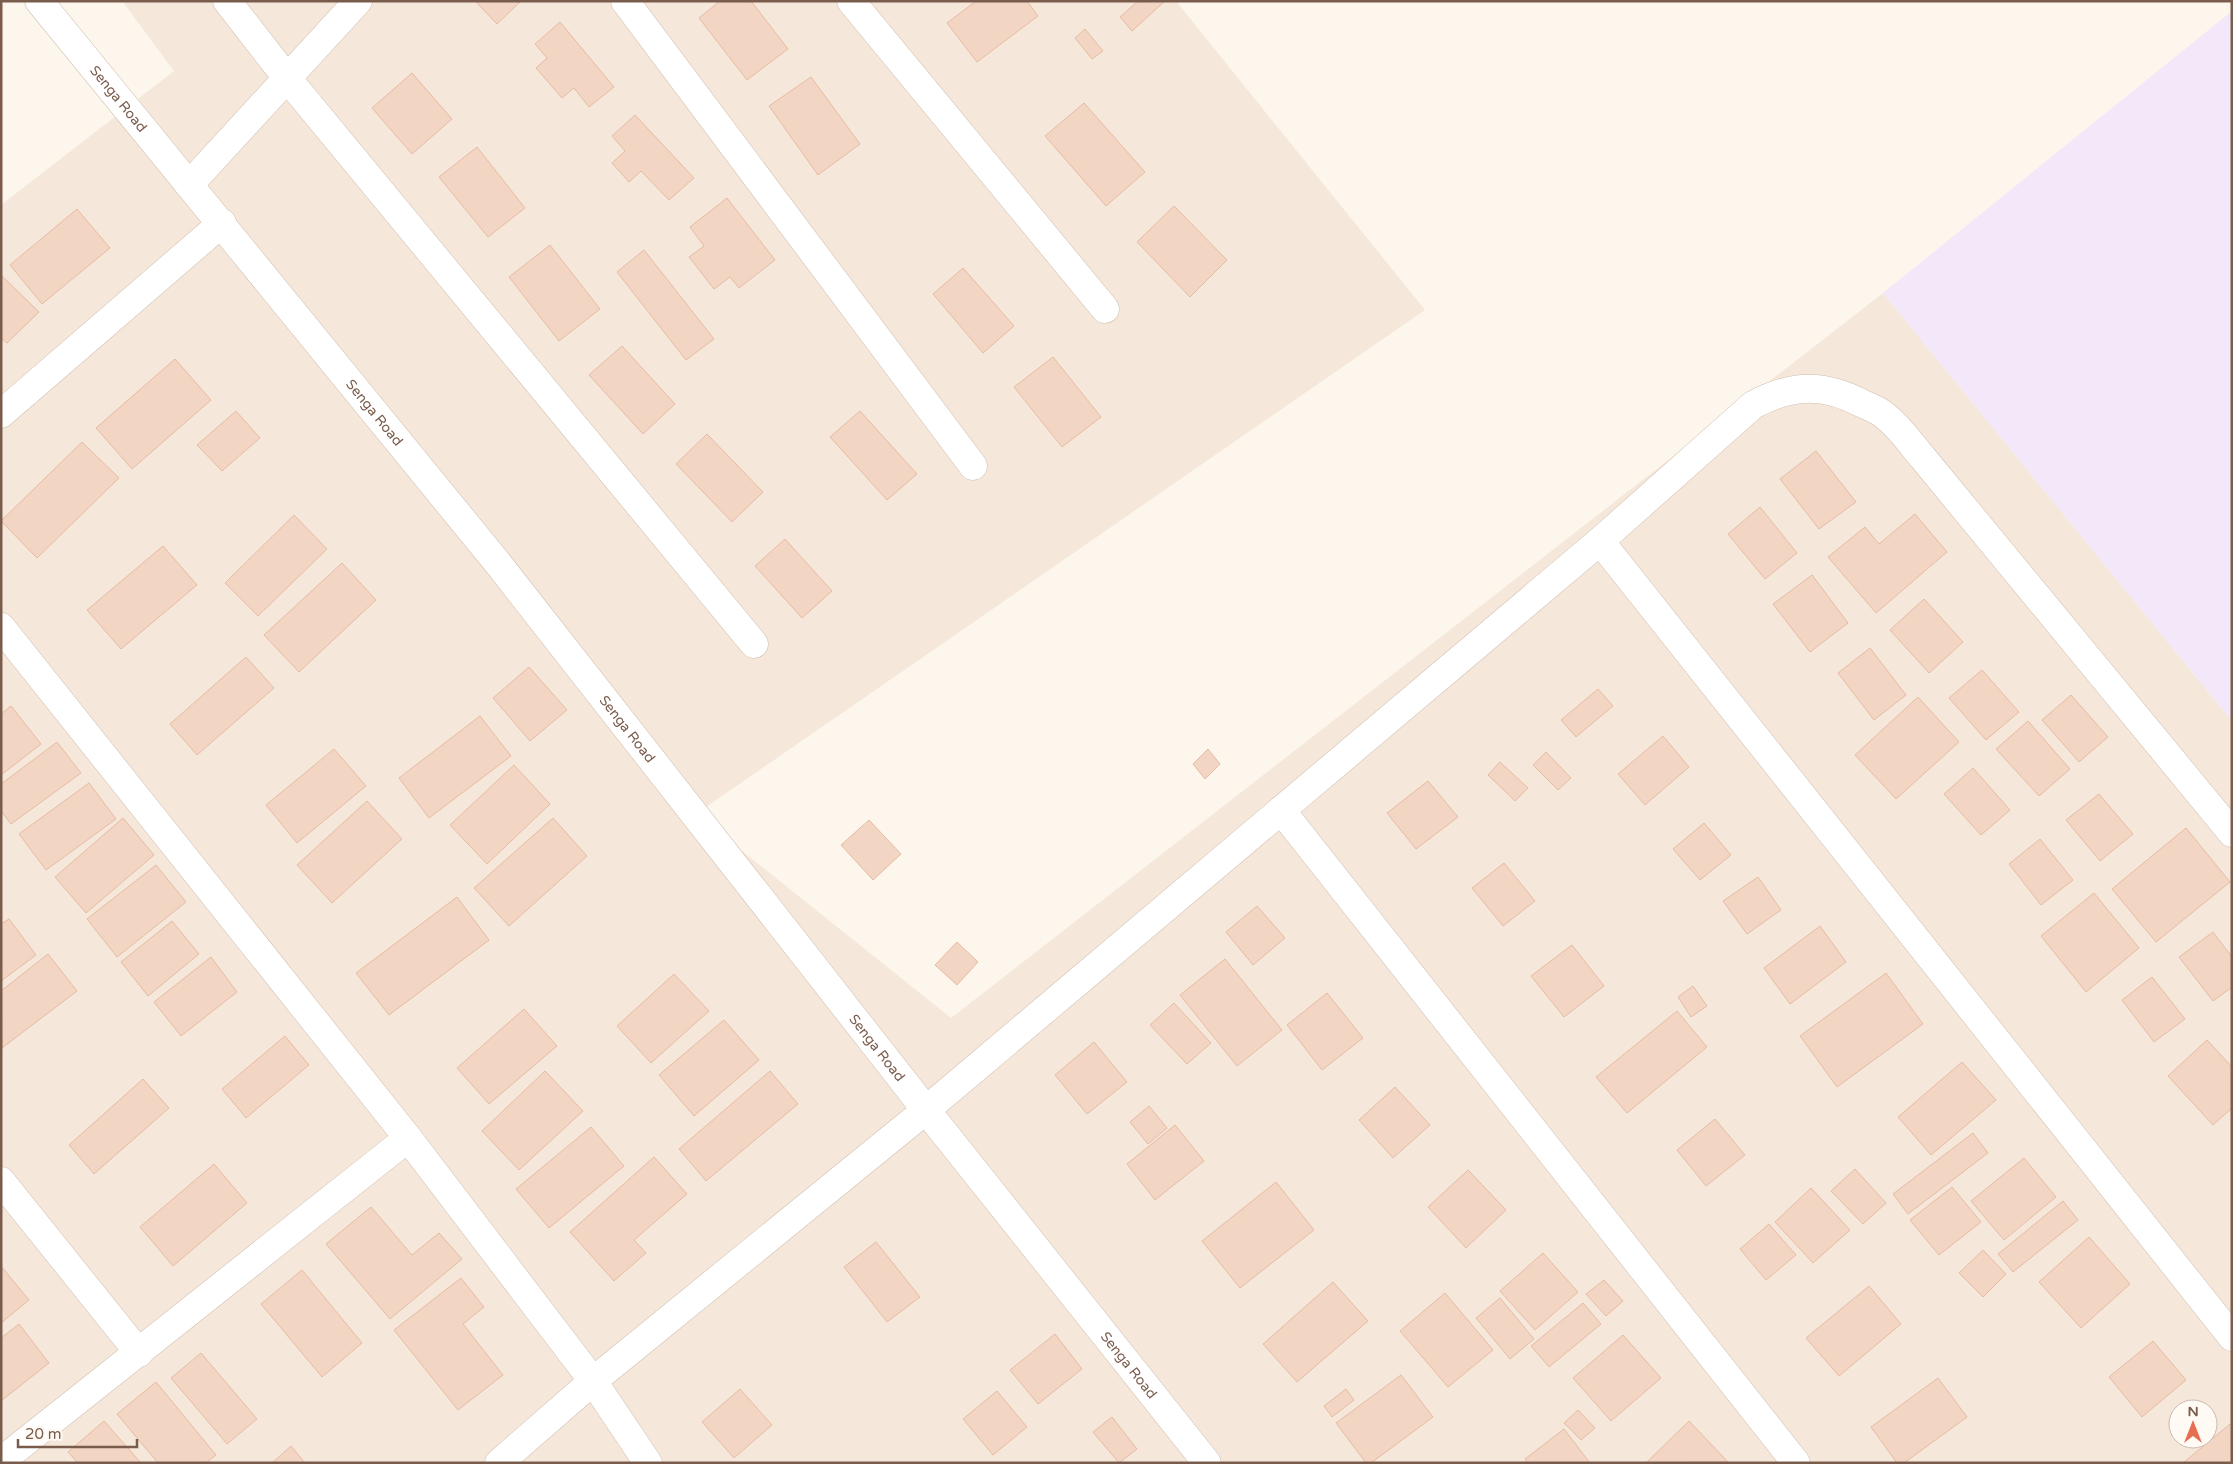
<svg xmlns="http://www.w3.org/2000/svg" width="2233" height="1464" font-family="'Varela Round',sans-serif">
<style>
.residential{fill:#f5e8da;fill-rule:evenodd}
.education{fill:#f3e8fa}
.building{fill:#f3d5c3;stroke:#e6bba3}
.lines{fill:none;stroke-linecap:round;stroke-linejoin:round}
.minor-casing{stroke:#d1beb0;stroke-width:29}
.minor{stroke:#fff;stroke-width:28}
.labels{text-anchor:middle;stroke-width:4;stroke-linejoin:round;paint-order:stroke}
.street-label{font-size:14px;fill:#7a5c4d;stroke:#fffaf3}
</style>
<rect width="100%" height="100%" fill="#fdf6ec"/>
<!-- residential -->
<path class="residential" d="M122 1H1176L1425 310 696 814 951 1018 1883 293 2232 721V1463H1V205L174 71ZM2178 1409H2208V1439H2178Z"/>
<!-- education -->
<path class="education" d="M2232 11V721L1883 293Z"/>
<!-- building -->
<path class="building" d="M475 1H521L497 24Z
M720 1H751L788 49 747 80 699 18Z
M976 1H1027L1038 16 977 62 947 23Z
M1138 1H1165L1132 31 1120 17Z
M560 22 614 87 589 107 574 88 562 98 536 68 547 58 535 44Z
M1085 29 1103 51 1092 59 1075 38Z
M412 73 452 119 412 154 372 108Z
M811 77 860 144 818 175 769 106Z
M1084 103 1145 172 1106 206 1045 136Z
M635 115 694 178 669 200 641 171 629 182 612 163 625 151 612 136Z
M477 147 525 208 488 237 439 177Z
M727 198 775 260 739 288 730 277 714 289 689 257 704 246 690 227Z
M1174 206 1227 260 1190 297 1137 242Z
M77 209 110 248 42 304 10 265Z
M550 245 600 309 559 341 509 277Z
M644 250 714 339 686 360 617 272Z
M963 268 1014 326 983 353 933 294Z
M1 275 39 312 7 343 1 338Z
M622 346 675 404 643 434 589 375Z
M1053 357 1101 417 1062 447 1014 387Z
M175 359 211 400 132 469 96 428Z
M236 411 260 438 222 471 197 445Z
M860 411 917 474 887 500 830 437Z
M707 434 763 492 732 522 676 464Z
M82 442 119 478 37 558 1 521Z
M1816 451 1856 502 1819 529 1780 479Z
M1760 507 1797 553 1765 579 1728 534Z
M1915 514 1947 552 1876 613 1828 557 1865 527 1879 544Z
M294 515 327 549 258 616 225 583Z
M785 539 832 591 802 618 755 566Z
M163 546 197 585 121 649 87 610Z
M342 563 376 600 299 672 264 635Z
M1812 575 1848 623 1810 652 1773 604Z
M1924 599 1963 642 1929 673 1890 630Z
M1870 648 1906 695 1874 720 1838 673Z
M246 657 274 688 197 755 170 724Z
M529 667 567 710 530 741 493 698Z
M1982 670 2019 712 1986 740 1949 698Z
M1598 689 1613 706 1576 737 1561 720Z
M2071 695 2108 737 2079 762 2042 720Z
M1918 697 1959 742 1896 799 1855 755Z
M11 706 41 744 1 775V714Z
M480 716 511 756 429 818 399 778Z
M2028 721 2070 769 2039 796 1996 749Z
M1663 736 1689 767 1645 805 1618 774Z
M57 742 81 773 11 824 1 811V784Z
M334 749 366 786 297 843 266 805Z
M1208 749 1220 764 1205 779 1193 764Z
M1546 752 1571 778 1558 790 1533 765Z
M1500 762 1528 788 1515 801 1488 775Z
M514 765 550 804 487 864 450 825Z
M1973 768 2010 810 1981 835 1944 794Z
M1428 781 1458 817 1416 849 1387 813Z
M89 783 116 819 46 870 19 834Z
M2099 794 2133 834 2100 861 2066 820Z
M367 801 402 839 332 903 297 865Z
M123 818 154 855 86 913 55 877Z
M553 818 587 856 509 926 474 888Z
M869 820 901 854 873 880 841 845Z
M1704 823 1731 855 1700 880 1673 849Z
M2186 828 2230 882 2156 942 2112 889Z
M2040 839 2073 880 2041 905 2009 864Z
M1504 863 1535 901 1503 926 1472 888Z
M156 865 186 902 117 957 87 919Z
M1758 877 1781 910 1747 934 1723 901Z
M2094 893 2139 948 2086 992 2041 936Z
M457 897 489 940 389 1015 356 973Z
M1257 906 1285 938 1253 965 1226 932Z
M9 919 36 955 1 981V924Z
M172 921 199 954 148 996 121 962Z
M1820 926 1846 962 1790 1004 1764 968Z
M2213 932 2232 957V987L2213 1001 2179 957Z
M957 942 978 962 957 985 935 965Z
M1572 945 1604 986 1564 1017 1531 976Z
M48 954 77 991 2 1048 1 991Z
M211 957 237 992 181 1036 154 1002Z
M1225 959 1282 1030 1237 1066 1180 995Z
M1886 973 1923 1024 1837 1087 1800 1036Z
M674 974 709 1011 651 1063 617 1026Z
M2152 977 2185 1019 2154 1042 2122 1000Z
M1693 986 1707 1006 1691 1017 1678 997Z
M1327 993 1363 1038 1322 1070 1287 1025Z
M1174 1003 1211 1043 1187 1064 1150 1025Z
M524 1009 557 1046 489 1104 457 1068Z
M1677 1011 1707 1047 1627 1113 1596 1077Z
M724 1020 759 1060 694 1116 659 1075Z
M285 1036 309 1065 246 1118 222 1089Z
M2207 1040 2232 1067V1108L2213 1125 2168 1076Z
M1094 1042 1127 1082 1087 1114 1055 1075Z
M1962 1062 1996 1100 1931 1155 1898 1117Z
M545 1071 583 1111 519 1170 482 1131Z
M770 1071 798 1104 706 1181 679 1149Z
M143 1079 169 1108 94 1174 69 1145Z
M1395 1087 1430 1125 1393 1158 1359 1120Z
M1149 1106 1167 1128 1148 1144 1130 1122Z
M1715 1119 1745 1155 1706 1186 1677 1150Z
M1175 1125 1204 1161 1155 1200 1127 1164Z
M591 1127 624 1166 549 1228 516 1189Z
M1973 1133 1988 1153 1908 1214 1893 1194Z
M654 1157 687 1194 634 1240 646 1253 614 1281 570 1232Z
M2024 1158 2056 1197 2004 1240 1971 1201Z
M214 1164 247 1203 173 1266 140 1227Z
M1855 1169 1886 1203 1863 1224 1831 1191Z
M1468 1170 1506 1210 1466 1248 1428 1207Z
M1276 1182 1314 1230 1240 1288 1202 1241Z
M1952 1187 1981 1222 1939 1255 1910 1220Z
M1811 1188 1850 1230 1813 1263 1775 1222Z
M2063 1201 2078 1220 2013 1272 1998 1254Z
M371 1207 412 1255 439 1233 462 1259 390 1319 326 1244Z
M1769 1224 1796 1255 1766 1280 1740 1249Z
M2089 1237 2130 1284 2081 1328 2039 1282Z
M876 1242 920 1297 887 1322 844 1267Z
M1983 1250 2006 1274 1983 1297 1959 1273Z
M1543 1253 1578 1292 1535 1330 1500 1291Z
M1 1266 29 1300 1 1323Z
M302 1270 362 1343 322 1377 261 1304Z
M461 1278 484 1307 463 1324 503 1375 458 1410 394 1330Z
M1604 1280 1623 1301 1606 1316 1586 1294Z
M1333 1282 1368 1321 1297 1382 1263 1344Z
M1869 1286 1901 1324 1839 1376 1806 1338Z
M1445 1293 1493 1350 1448 1387 1400 1331Z
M1500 1298 1534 1339 1510 1359 1476 1318Z
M1583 1303 1601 1324 1549 1367 1531 1346Z
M19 1324 49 1363 1 1401V1338Z
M1055 1334 1082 1369 1038 1404 1010 1370Z
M1623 1335 1661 1378 1611 1421 1573 1378Z
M2153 1341 2186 1380 2142 1417 2109 1377Z
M201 1353 257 1419 227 1444 171 1378Z
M1401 1375 1433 1417 1371 1463H1366L1336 1423Z
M1938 1378 1967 1417 1904 1463H1897L1871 1427Z
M156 1382 216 1455 206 1463H158L117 1414Z
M740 1389 772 1425 734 1458 702 1422Z
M1346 1389 1354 1400 1332 1417 1324 1406Z
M997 1391 1027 1427 993 1455 963 1419Z
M1578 1410 1595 1428 1581 1440 1564 1423Z
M1112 1417 1137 1449 1119 1463 1093 1432Z
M104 1421 141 1463H78L68 1452Z
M1689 1421 1728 1462 1646 1463Z
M2230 1424 2232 1426V1463H2183Z
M1564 1429 1590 1463H1528L1525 1459Z
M291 1446 305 1463H272Z"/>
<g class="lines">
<!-- minor casing -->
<g class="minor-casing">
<g id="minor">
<path id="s1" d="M39 1 500 566 926 1110 1207 1463"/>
<path d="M227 1 287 78 754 644"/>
<path d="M625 1 973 466"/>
<path d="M851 1 1105 309"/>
<path d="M189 185 358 1"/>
<path d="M1 414 222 223"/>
<path d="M1600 541 2232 1337"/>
<path d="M1 627 408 1138 593 1381 648 1463"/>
<path d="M1281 810 1796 1463"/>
<path d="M1 1181 139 1353"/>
<path d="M1 1461 408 1138"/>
<path d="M499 1463 593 1381 926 1110 1600 541 1753 405C1792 384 1824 383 1863 404 1870 407 1878 410 1884 415 1899 426 1911 444 1923 458L2232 833"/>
</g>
</g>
<!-- minor -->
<use href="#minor" class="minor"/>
</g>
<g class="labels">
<!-- street labels -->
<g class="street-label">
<text dy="5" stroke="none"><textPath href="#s1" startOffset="126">Senga Road</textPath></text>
<text dy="5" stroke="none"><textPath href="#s1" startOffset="531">Senga Road</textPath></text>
<text dy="5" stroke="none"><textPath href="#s1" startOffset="936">Senga Road</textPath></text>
<text dy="5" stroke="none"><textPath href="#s1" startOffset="1341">Senga Road</textPath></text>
<text dy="5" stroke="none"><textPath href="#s1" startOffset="1746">Senga Road</textPath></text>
</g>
</g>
<!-- border -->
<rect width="2233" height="1464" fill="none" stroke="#7a5c4d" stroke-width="5"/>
<!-- north arrow -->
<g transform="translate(2193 1424)"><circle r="24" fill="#fffaf3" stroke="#cabbb1"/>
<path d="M0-4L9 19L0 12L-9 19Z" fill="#e76f51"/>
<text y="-8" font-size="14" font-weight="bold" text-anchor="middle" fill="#7a5c4d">N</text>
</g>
<!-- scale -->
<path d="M18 1439v8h119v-8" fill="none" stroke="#7a5c4d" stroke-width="2.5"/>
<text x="25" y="1439" font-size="15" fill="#7a5c4d" stroke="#fffaf3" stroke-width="4" paint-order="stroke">20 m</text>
</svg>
